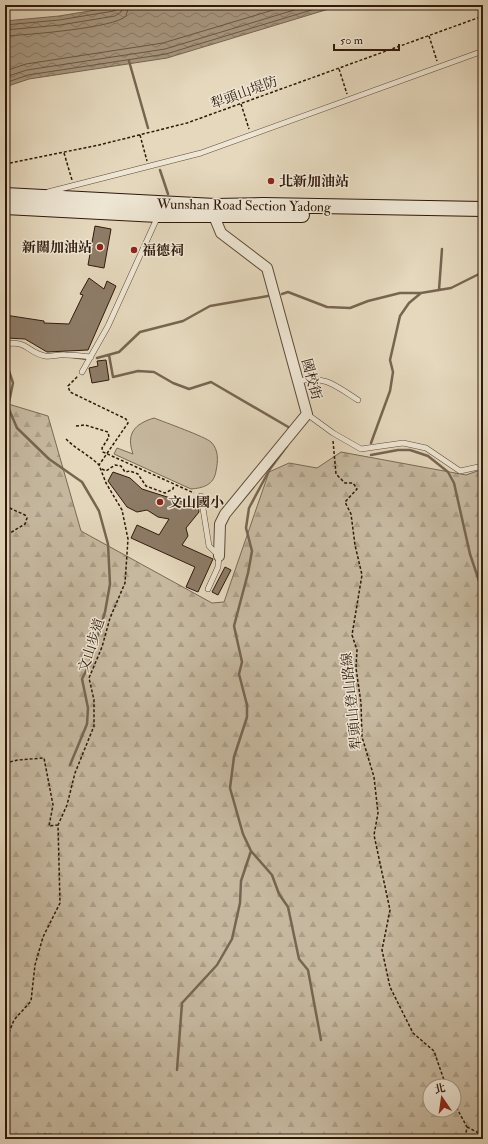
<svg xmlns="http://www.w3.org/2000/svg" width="488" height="1144" font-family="'IM FELL Double Pica','Noto Serif TC',serif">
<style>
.grass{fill:#c6b89f;stroke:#7b6855}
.forest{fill:url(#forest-firs);stroke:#7b6855;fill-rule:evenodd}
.water{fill:url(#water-waves);stroke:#776551}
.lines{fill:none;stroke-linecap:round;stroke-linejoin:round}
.shore{stroke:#6c5846;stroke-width:1}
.stream{stroke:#776551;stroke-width:2.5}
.building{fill:#8e7c68;stroke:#30190b}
.lane-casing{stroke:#5d4938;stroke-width:6}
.street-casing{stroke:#5d4938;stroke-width:12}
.secondary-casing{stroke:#30190b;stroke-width:16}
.path{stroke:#30190b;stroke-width:1.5;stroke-dasharray:3 2;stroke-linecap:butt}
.lane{stroke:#eee6d4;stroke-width:5}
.street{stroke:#eee6d4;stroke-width:10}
.secondary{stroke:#eee6d4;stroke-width:14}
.poi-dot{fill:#8f2418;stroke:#eee6d4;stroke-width:1.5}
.labels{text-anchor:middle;stroke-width:3;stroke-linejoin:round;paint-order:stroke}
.street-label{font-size:14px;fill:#30190b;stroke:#eee6d4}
.poi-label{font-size:14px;font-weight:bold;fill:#30190b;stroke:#eee6d4;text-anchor:start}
</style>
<defs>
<pattern id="forest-firs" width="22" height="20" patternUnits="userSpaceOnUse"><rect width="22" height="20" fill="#c6b89f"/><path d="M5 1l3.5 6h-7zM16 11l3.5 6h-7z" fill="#aa9e88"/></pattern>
<pattern id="water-waves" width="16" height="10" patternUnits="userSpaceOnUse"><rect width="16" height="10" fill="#a79780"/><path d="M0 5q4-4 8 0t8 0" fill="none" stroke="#887a67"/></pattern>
</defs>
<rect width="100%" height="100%" fill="#e5d8bd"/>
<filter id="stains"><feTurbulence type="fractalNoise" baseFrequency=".005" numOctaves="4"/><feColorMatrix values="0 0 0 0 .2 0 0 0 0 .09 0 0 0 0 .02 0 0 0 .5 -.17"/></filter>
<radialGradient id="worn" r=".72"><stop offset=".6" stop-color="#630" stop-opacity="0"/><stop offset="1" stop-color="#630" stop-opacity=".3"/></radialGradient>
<!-- grass -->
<path class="grass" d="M154 418C164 422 206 437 211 442 219 450 218 461 216 471 214 485 203 488 191 489L114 454 117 448 133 454C126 434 134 424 154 418Z"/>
<!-- forest -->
<path class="forest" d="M5 403 48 416 81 531 212 603 224 602 269 472 289 463 317 468 341 452 466 475 483 469V1139H5ZM430 1086H454V1110H430Z"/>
<!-- water -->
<path class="water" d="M126 5H342L167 58 29 79 5 87V21L59 16Z"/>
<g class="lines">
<!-- shore -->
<path class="shore" d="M5 25 59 20 114 11 117 9 118 5
M5 30 60 25 115 16 121 12 123 5
M5 36C25 35 115 28 126 16L129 5
M5 71 26 64 163 43 290 5
M5 77 27 70 165 49 311 5
M5 83 28 75 166 54 328 5"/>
<!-- stream -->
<path class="stream" d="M129 61 148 128
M160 170 168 194
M439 290 442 249
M282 294 288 292 327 307 350 308 368 301 400 293H421L451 288 483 272
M109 355 113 377 138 371 154 372 173 383 189 389 211 382 290 428
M73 357 86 359
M97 358 119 352 140 332 183 321 210 306 268 296
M5 359 13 383 8 407 17 428 49 459 82 482 99 511 108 544 110 584 105 612 89 665 82 679 88 708 87 724 70 765
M371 443 390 391 393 372 390 360 400 316 409 303 421 293
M287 446 270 469 249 508 246 528 252 551 248 573 234 626 242 662 239 674 247 705V717L234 757 230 788 243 834 251 851 272 875 279 894 288 907 299 959 308 970 321 1040
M371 455 398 450H410L428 456 448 472 454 483 470 554 483 593
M177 1070 182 1003 217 965 232 939 240 903 241 881 251 851"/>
</g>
<!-- building -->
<path class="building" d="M95 226 111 229 104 268 88 265Z
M89 278 104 289 107 281 116 286 88 350 47 352 25 339 7 338 5 334V315L44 321V323L69 324 83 295 80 294Z
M106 360 109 380 92 383 89 368 98 366 97 361Z
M113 472 130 478 142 489 183 502 197 497 199 512 186 528 188 536 182 545 213 559 198 592 186 587 195 567 131 538 137 525 159 535 169 519 158 517 147 510 137 512 127 507 108 481Z
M225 567 231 570 218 595 212 592Z"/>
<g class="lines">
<!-- lane casing -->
<g class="lane-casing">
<path id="lane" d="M48 192 201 153 483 51
M5 344C28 340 26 352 45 356 52 357 59 354 66 355 75 355 83 356 91 357
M82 372 108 326 158 216
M298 381C325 375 336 386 358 400
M307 414 333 433 361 449 403 443 426 448 460 471 483 466
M201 496 209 546 219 556 218 567 208 589"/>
</g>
<!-- street casing -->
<g class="street-casing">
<path id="street" d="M215 209 214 216 221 233 267 268 307 414 225 514 220 524 219 556"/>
</g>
<!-- secondary casing -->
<g class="secondary-casing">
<path id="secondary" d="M5 195 215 206 263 205 483 209
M5 207 158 215H302"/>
</g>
<!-- path -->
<path class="path" d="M429 36 437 61
M339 69 347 94
M241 104 249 129
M140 135 147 161
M64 153 72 180
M5 164 99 145 187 123 483 16
M76 426 85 425 108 432 109 437 102 448 103 452 194 493
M66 439C76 449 89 455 99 465
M333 441 336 474 345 483H353L357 489 345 502 351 514 355 545 362 575 352 635 357 650 356 668 361 703 362 737 374 777 378 813 374 835 390 910 382 950 390 987 413 1033 434 1051 446 1086
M102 469 106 471 115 465 121 466 125 472 130 471 138 474 146 486 165 493 173 489 174 485
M5 506 25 515 27 518 25 524 5 536
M5 763 18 760 44 758 53 805 49 826 58 825
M5 1042 14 1020 31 1001 35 965 43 937 60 903 58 825 67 805 75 773 94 726V700L89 678 102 647 110 618 125 583 128 539 122 510 106 483 99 465 128 423 126 419 70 392 68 386 78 376
M454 1103 467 1127 465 1139
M467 1127 483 1135
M5 1129 11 1139
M14 1139C31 1136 51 1130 66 1139"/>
<!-- lane -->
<use href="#lane" class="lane"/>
<!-- street -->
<use href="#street" class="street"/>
<!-- secondary -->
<use href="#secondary" class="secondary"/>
</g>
<!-- markers -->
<g class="poi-dot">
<circle cx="271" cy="181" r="4"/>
<circle cx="100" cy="247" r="4"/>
<circle cx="134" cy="250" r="4"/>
<circle cx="160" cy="502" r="4"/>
</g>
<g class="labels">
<!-- street labels -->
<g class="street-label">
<text transform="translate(244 92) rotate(-20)" y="5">犁頭山堤防</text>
<text transform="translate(244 205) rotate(1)" y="5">Wunshan Road Section Yadong</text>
<text transform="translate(312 379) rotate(75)" y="5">國校街</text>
<text transform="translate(91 645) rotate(-72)" y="5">文山步道</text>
<text transform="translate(351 701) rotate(-96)" y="5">犁頭山登山路線</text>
</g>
<!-- poi labels -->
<g class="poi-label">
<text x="279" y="186">北新加油站</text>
<text x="92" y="252" text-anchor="end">新關加油站</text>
<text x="142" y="255">福德祠</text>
<text x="168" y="507">文山國小</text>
</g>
</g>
<!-- margin -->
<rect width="488" height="1144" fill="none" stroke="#e5d8bd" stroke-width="20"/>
<rect x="6" y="6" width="476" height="1132" fill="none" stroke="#30190b" stroke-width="2"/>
<rect x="10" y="10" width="468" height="1124" fill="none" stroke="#30190b"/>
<!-- north arrow -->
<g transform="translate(442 1098) rotate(347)"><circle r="19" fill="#eee6d4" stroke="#a29484"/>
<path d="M0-3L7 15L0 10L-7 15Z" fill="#8f2418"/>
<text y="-6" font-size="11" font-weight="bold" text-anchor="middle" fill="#30190b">北</text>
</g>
<!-- scale -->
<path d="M334 44v6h65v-6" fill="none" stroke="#30190b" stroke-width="2"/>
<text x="340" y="44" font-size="12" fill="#30190b" stroke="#eee6d4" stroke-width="3" paint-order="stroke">50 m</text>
<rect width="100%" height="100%" filter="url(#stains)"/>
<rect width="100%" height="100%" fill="url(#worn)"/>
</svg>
